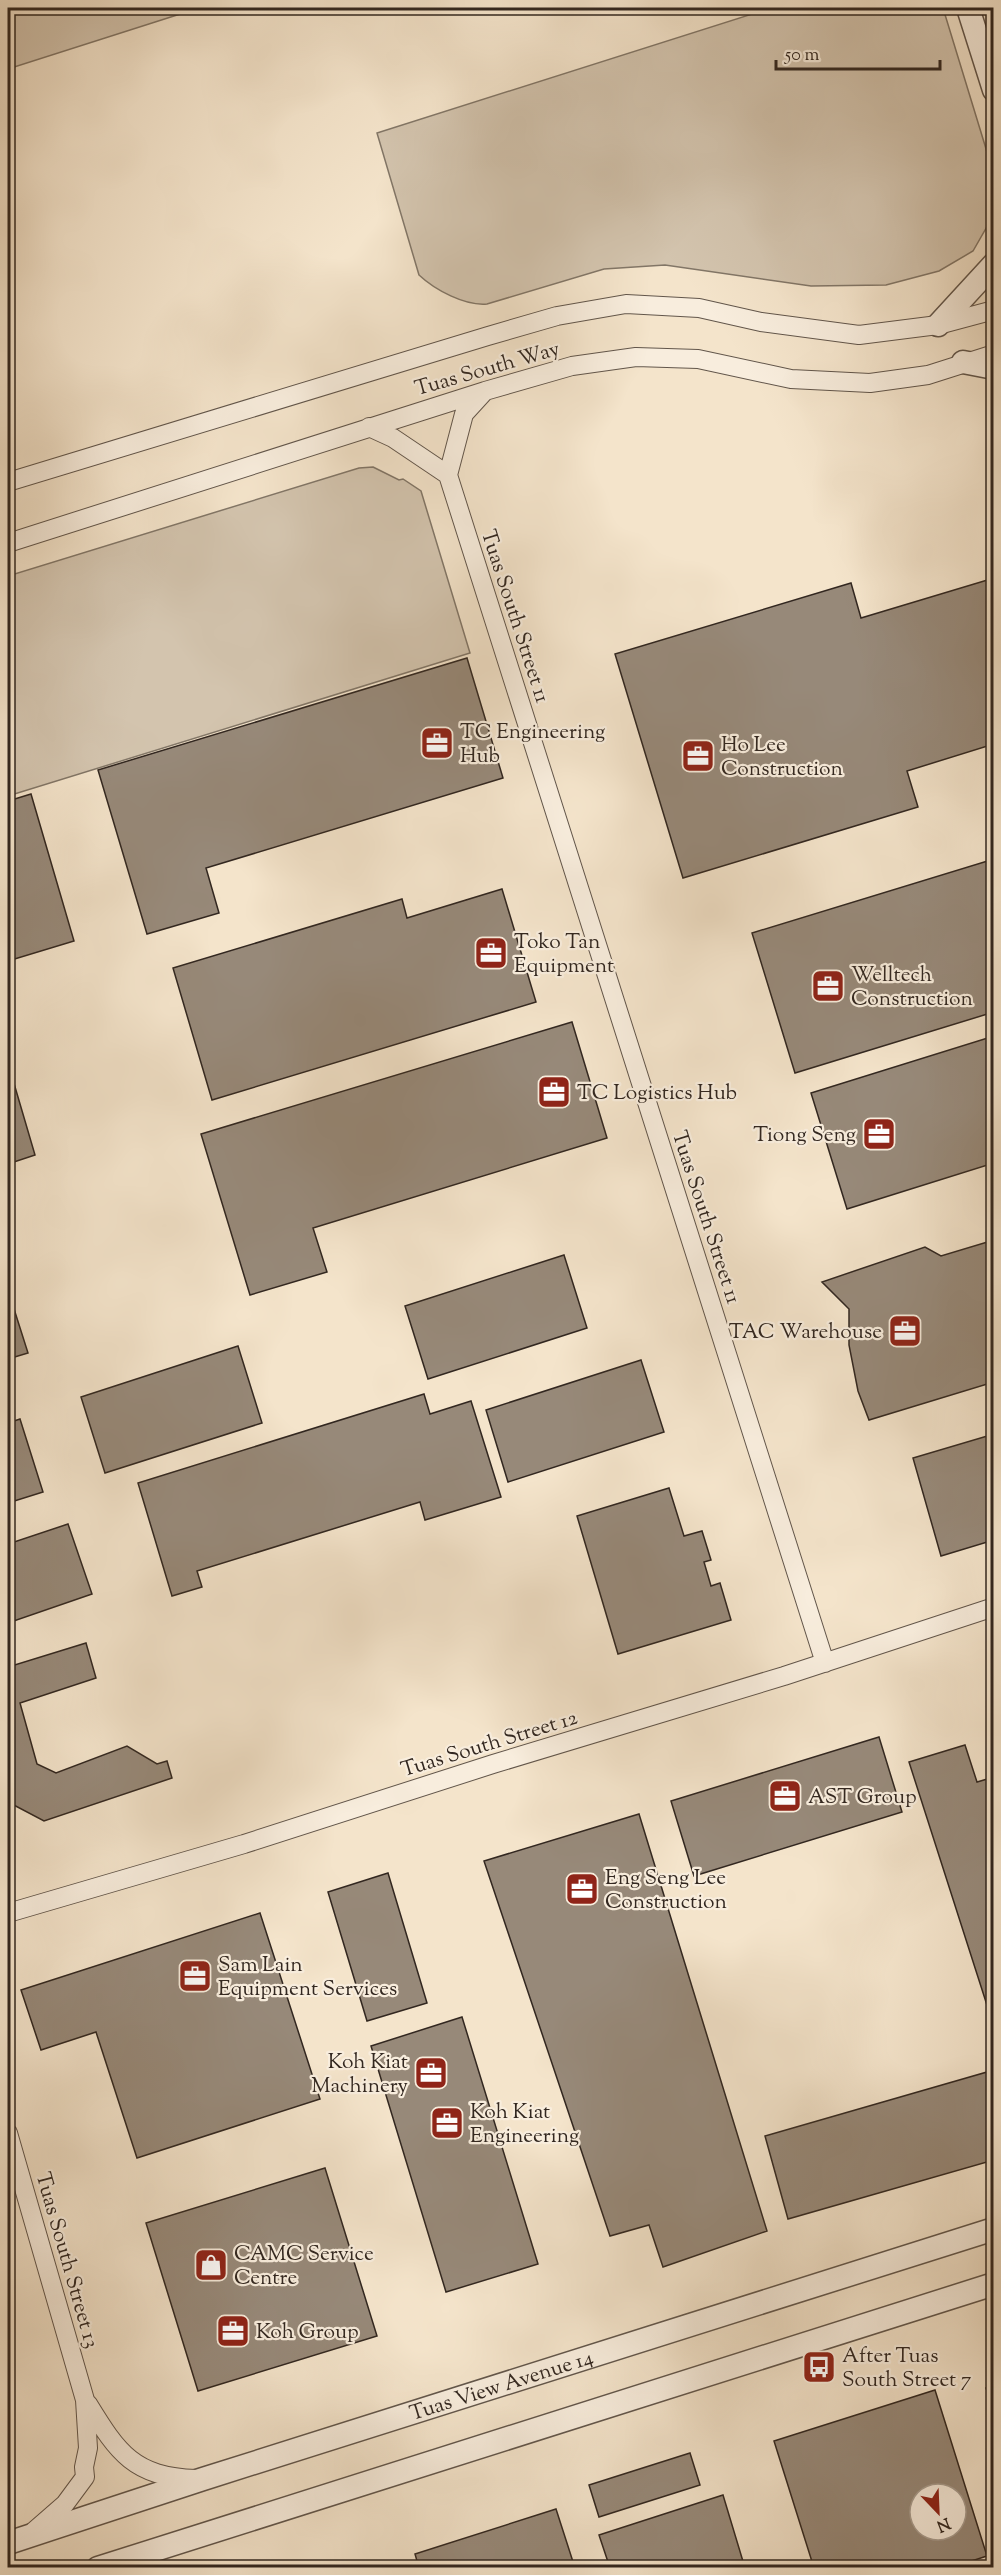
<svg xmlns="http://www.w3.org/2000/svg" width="1001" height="2575" font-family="'Sorts Mill Goudy',serif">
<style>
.green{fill:#d3c4ae;stroke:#827667;stroke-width:1.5}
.building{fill:#978979;stroke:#322720;stroke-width:1.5;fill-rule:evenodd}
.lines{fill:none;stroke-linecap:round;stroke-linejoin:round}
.minor-casing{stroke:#62564b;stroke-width:20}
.tertiary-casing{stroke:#62564b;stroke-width:25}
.minor{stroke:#f8eddd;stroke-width:18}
.tertiary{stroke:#f8eddd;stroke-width:22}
.labels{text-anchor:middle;stroke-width:4.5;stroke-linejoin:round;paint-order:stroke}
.street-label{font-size:21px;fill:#322720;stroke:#f8eddd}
.poi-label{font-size:21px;fill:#322720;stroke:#f8eddd;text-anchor:start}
</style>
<rect width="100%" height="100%" fill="#f4e4cb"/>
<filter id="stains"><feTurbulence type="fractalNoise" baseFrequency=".00333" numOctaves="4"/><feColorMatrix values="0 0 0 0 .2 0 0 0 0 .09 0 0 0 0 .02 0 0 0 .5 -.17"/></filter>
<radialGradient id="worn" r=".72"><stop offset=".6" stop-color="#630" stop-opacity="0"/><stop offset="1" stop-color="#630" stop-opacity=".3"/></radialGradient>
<!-- green -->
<path class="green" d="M8 8H199L8 69Z
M771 8H943L987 152 993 216 973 251 939 271 886 285 811 286 665 265 604 269 487 304C465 306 435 290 419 275L377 133Z
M373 467 399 480 403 479 421 491 470 653 8 796V576L359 468Z"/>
<!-- building -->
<path class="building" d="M994 578V744L907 771 918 807 683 878 615 654 851 583 861 618Z
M467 658 503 778 206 868 219 913 147 934 98 770Z
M31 794 74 941 8 961V801Z
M994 859V1012L795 1073 752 933Z
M502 889 536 1002 212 1100 173 968 402 899 407 918Z
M572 1022 607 1138 313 1228 327 1272 250 1295 201 1134Z
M994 1036V1163L847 1209 811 1093Z
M8 1063 35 1155 8 1164Z
M994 1240V1382L869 1420 858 1391 849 1345V1309L822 1282 925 1247 941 1256Z
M564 1255 587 1328 428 1379 405 1306Z
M8 1290 28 1353 8 1359Z
M238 1346 262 1423 105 1473 81 1397Z
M641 1360 664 1432 508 1482 486 1410Z
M424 1394 430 1414 471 1401 501 1497 425 1520 420 1502 197 1571 202 1587 172 1596 138 1483Z
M20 1419 43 1492 8 1503V1423Z
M994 1434V1540L941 1556 913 1458Z
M669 1488 684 1536 702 1531 711 1560 704 1562 711 1586 720 1583 731 1620 618 1654 577 1516Z
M68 1524 92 1594 8 1623V1544Z
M86 1643 96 1678 20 1703 37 1764 56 1773 127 1746 157 1764 167 1761 172 1778 44 1821 8 1802V1667Z
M879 1737 902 1812 694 1876 671 1801Z
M965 1745 977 1782 994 1777V2027L909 1762Z
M639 1814 767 2231 663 2267 649 2225 610 2236 484 1861Z
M388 1873 427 2003 367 2021 328 1892Z
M260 1913 320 2099 137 2158 96 2032 41 2050 21 1990Z
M462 2017 538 2264 446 2292 371 2046Z
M987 2072 994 2096V2160L788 2219 765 2136Z
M325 2168 377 2336 198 2391 146 2223Z
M994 2386V2412L986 2388Z
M935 2390 987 2556 950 2568H814L774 2441ZM920 2494H956V2530H920Z
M690 2453 700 2485 599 2517 589 2485Z
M723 2495 745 2568H610L599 2535Z
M556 2509 575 2568H419L415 2554Z"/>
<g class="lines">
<!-- minor casing -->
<g class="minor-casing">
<path id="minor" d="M485 391 464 414 448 475 825 1663
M369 427 393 438 448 475
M8 482 488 336 557 316 626 304 699 308 761 322 859 335 938 325 994 310
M8 543 485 391 572 366 636 357 698 359 791 379 870 383 928 375 994 354
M8 1913 244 1844 493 1764 784 1676 994 1607
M8 2133 85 2400 88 2448 84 2467 85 2477 65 2504 34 2531
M88 2404C118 2453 134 2477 196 2479"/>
</g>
<!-- tertiary casing -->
<g class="tertiary-casing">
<g id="tertiary">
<path d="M968 8 994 90"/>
<path d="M938 325 994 264"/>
<path d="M963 362 994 368"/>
<path id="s1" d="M8 2543 203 2479 994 2229"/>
<path d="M98 2568 994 2284"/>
</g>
</g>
<!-- minor -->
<use href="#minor" class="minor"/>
<!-- tertiary -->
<use href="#tertiary" class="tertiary"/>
</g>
<!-- icons -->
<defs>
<g id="office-square" transform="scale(1.725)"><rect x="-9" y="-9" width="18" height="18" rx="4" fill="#8f2418" stroke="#f8eddd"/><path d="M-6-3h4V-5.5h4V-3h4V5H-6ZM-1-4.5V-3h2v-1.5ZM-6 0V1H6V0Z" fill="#fff"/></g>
<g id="shop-square" transform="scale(1.725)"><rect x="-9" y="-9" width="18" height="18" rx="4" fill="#8f2418" stroke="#f8eddd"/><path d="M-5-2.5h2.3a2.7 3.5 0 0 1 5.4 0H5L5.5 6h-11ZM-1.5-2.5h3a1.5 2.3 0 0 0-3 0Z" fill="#fff"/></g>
<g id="bus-square" transform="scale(1.725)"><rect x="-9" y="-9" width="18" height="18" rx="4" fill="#8f2418" stroke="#f8eddd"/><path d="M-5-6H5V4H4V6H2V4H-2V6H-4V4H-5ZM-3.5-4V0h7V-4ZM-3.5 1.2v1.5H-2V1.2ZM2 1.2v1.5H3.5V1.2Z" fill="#fff"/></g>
</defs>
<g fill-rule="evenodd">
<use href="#office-square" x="437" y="743"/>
<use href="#office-square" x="698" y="756"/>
<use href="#office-square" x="491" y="953"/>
<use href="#office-square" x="828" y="986"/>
<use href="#office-square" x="554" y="1092"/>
<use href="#office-square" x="879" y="1134"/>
<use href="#office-square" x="905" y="1331"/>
<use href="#office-square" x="785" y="1796"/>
<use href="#office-square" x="582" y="1889"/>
<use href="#office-square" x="195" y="1976"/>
<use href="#office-square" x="431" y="2073"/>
<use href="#office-square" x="447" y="2123"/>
<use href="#shop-square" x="211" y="2265"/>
<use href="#office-square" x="233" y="2331"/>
<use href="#bus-square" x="819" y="2367"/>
</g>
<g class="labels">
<!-- street labels -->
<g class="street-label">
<text transform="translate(487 368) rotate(-16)" y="7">Tuas South Way</text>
<text transform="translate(516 616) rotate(72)" y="7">Tuas South Street 11</text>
<text transform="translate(707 1217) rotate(72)" y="7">Tuas South Street 11</text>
<text transform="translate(489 1743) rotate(-17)" y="7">Tuas South Street 12</text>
<text transform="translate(68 2260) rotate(74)" y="7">Tuas South Street 13</text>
<text dy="7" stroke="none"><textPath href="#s1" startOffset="518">Tuas View Avenue 14</textPath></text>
</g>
<!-- poi labels -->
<g class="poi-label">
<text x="460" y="738">TC Engineering<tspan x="460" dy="24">Hub</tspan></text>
<text x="721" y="751">Ho Lee<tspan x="721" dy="24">Construction</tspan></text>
<text x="514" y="948">Toko Tan<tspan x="514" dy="24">Equipment</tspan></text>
<text x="851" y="981">Welltech<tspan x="851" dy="24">Construction</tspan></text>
<text x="577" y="1099">TC Logistics Hub</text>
<text x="856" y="1141" text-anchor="end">Tiong Seng</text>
<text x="882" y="1338" text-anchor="end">TAC Warehouse</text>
<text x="808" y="1803">AST Group</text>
<text x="605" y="1884">Eng Seng Lee<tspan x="605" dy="24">Construction</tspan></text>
<text x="218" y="1971">Sam Lain<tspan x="218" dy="24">Equipment Services</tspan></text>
<text x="408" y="2068" text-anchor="end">Koh Kiat<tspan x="408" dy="24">Machinery</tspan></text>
<text x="470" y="2118">Koh Kiat<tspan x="470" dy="24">Engineering</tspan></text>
<text x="234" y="2260">CAMC Service<tspan x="234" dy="24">Centre</tspan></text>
<text x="256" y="2338">Koh Group</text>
<text x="842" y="2362">After Tuas<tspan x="842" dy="24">South Street 7</tspan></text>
</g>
</g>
<!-- margin -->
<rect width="1001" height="2575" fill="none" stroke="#f4e4cb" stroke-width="30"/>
<rect x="9" y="9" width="983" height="2557" fill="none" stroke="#322720" stroke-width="3"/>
<rect x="15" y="15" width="971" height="2545" fill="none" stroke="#322720" stroke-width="1.5"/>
<!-- north arrow -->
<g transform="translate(938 2512) rotate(157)"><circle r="28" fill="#f8eddd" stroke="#a99e91" stroke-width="1.5"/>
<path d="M0-4.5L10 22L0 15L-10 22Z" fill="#8f2418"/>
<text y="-9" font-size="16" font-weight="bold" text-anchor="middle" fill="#322720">N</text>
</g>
<!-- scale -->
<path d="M776 60v9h164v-9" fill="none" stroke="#322720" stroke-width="3"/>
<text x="785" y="60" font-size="18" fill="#322720" stroke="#f8eddd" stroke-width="4.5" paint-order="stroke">50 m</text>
<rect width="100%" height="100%" filter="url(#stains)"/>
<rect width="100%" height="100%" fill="url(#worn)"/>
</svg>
